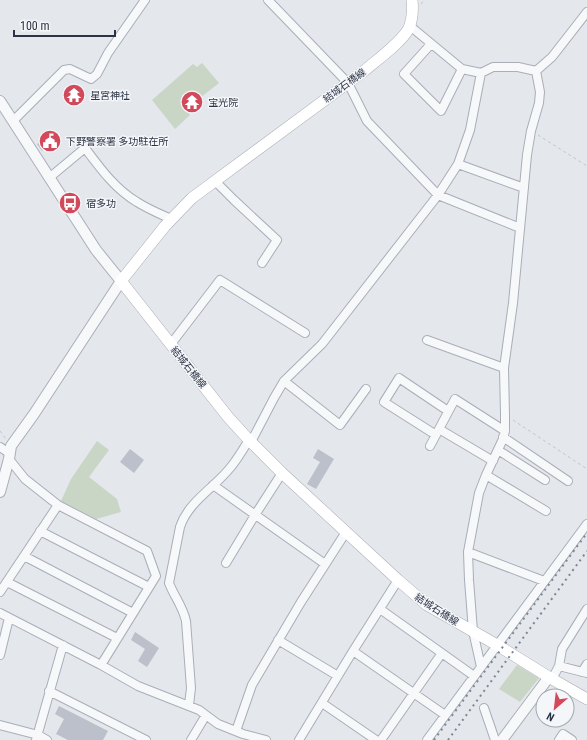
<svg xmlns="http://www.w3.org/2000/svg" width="587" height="740" font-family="'Roboto Condensed','Noto Sans JP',sans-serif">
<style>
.green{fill:#c9d6c5}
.building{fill:#bbc0ca}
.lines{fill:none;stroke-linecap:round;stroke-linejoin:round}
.minor-casing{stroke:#a9aeb7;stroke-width:10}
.tertiary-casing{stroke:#a9aeb7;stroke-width:12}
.secondary-casing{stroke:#a9aeb7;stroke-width:12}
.path{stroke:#c2c5cb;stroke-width:1;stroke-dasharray:3 3;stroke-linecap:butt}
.minor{stroke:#f7f8fa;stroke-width:8}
.tertiary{stroke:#f7f8fa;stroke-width:10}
.secondary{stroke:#fff;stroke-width:11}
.rail{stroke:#7d8696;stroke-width:2;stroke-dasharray:2 4;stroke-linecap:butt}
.labels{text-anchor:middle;stroke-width:3;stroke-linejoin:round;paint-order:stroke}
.street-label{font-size:10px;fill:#2b3445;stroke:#f4f6f9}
.poi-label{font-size:10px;fill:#2b3445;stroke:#f4f6f9;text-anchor:start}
</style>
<rect width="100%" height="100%" fill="#e4e7ec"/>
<!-- green -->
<path class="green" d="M202 63 219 83 200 98 196 99 193 98 183 105 190 115 175 129 152 100 193 64 197 67Z
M97 441 109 450 89 477 117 499 121 512 96 519 61 501 71 479Z
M517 665 539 678 520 702 499 689Z"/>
<!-- building -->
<path class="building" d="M49 130 57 141 42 151 37 144 44 140 40 136Z
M130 449 144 460 134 473 120 462Z
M318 449 334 459 316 489 307 484 320 462 313 458Z
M135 632 159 648 147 667 138 661 145 649 131 640Z
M59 706 108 731 103 740H68L56 734 64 719 55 714Z"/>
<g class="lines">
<!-- minor casing -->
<g class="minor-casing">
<path id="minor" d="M268 0 348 83 367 121 438 195 520 228
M410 26 462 69 481 73 493 67H518L536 71
M431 44 404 74 441 111 462 69
M536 71 552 57 587 12
M13 121 64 70 70 69 91 79 97 74 108 53 145 0
M458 164 524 188
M49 178 85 148C100 168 115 189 137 202 148 209 160 214 171 219
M215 181 234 200 277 240 262 263
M427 340 504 368
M171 344 220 280 305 333
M284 381 340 425 366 389
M439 429 493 461
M436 435 384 402 399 378 448 411
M503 437 568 481
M251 442 274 398 284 381 322 344 438 195 458 164 470 130 481 73
M430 446 455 399 505 431
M0 447 9 453
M498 450 545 480
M9 459 25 479 58 505 147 551 156 576 101 665
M486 475 546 511
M213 485 325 564
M40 531 149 587
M468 552 544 581
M24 556 133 613
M226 563 255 515 282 473
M7 582 117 638
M0 592 58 505
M380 609 474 676
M0 613 101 665 138 686 199 710 218 724 243 734 266 740
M278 640 338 676
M353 651 445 715
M0 655 9 618
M559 666 562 649 587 609
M481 667 473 631 469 580 468 552 479 493 486 475 503 439 505 431V415L504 368 513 303 527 155 531 131 539 103 540 92 536 71
M582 672 587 664
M552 679 559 666 587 673
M49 691 146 740
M322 703 376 740
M189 705 191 688 186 621C183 607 174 596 169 583L180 527C188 502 214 488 230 468 237 460 243 449 249 440
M484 708 495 740
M0 725 38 735 47 740
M236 731 252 685 301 602 346 532
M36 740 63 645
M191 740 206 715
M299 740 353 651 398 580
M381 740 442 653
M427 740 587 524
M559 740 563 734 572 740"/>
</g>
<!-- tertiary casing -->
<g class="tertiary-casing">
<path id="tertiary" d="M0 101 96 250 121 281 34 414 11 446 9 459 0 492
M502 740 549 677"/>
</g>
<!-- secondary casing -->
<g class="secondary-casing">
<path id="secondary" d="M412 0C413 9 412 20 409 28 402 42 377 60 364 71L192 198 165 226 121 281 228 417 249 440 282 473 398 580 427 605 497 645 552 679 587 699"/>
</g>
<!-- path -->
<path class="path" d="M421 4 424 0
M538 135 587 166
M513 420 587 469
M0 431 6 439"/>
<!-- minor -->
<use href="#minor" class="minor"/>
<!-- tertiary -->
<use href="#tertiary" class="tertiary"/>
<!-- secondary -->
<use href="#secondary" class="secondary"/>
<!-- rail -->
<path class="rail" d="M434 740 587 533
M448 740 587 551"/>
</g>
<!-- icons -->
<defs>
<g id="temple-disc" transform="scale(1.15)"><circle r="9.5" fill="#d1495b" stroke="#f4f6f9"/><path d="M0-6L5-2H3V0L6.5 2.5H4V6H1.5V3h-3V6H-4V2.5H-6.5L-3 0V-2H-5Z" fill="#fff"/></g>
<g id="civic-disc" transform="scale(1.15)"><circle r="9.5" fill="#d1495b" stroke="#f4f6f9"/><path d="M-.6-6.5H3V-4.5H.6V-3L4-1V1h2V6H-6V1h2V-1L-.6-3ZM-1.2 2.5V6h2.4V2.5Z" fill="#fff"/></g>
<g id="bus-disc" transform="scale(1.15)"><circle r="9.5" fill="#d1495b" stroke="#f4f6f9"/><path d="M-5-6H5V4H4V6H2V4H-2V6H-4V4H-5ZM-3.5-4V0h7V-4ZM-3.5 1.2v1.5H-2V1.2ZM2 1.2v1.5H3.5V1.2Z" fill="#fff"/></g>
</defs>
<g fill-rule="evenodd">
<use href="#temple-disc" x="74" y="95"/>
<use href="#temple-disc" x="192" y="102"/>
<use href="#civic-disc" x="50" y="141"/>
<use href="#bus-disc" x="70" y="203"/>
</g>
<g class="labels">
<!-- street labels -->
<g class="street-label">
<text transform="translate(344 85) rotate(-36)" y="4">結城石橋線</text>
<text transform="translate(189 367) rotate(51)" y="4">結城石橋線</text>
<text transform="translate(437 609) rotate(33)" y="4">結城石橋線</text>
</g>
<!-- poi labels -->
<g class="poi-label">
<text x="90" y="99">星宮神社</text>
<text x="208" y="106">宝光院</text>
<text x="66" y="145">下野警察署 多功駐在所</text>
<text x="86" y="207">宿多功</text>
</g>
</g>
<!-- north arrow -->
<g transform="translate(555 708) rotate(208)"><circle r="19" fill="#f4f6f9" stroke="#a4a8b1"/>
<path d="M0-3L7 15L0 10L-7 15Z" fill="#d1495b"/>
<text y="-6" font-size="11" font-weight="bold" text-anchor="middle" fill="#2b3445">N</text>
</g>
<!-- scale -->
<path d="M14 30v6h101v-6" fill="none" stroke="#2b3445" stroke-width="2"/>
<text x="20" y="30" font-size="12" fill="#2b3445" stroke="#f4f6f9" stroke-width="3" paint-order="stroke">100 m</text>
</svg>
